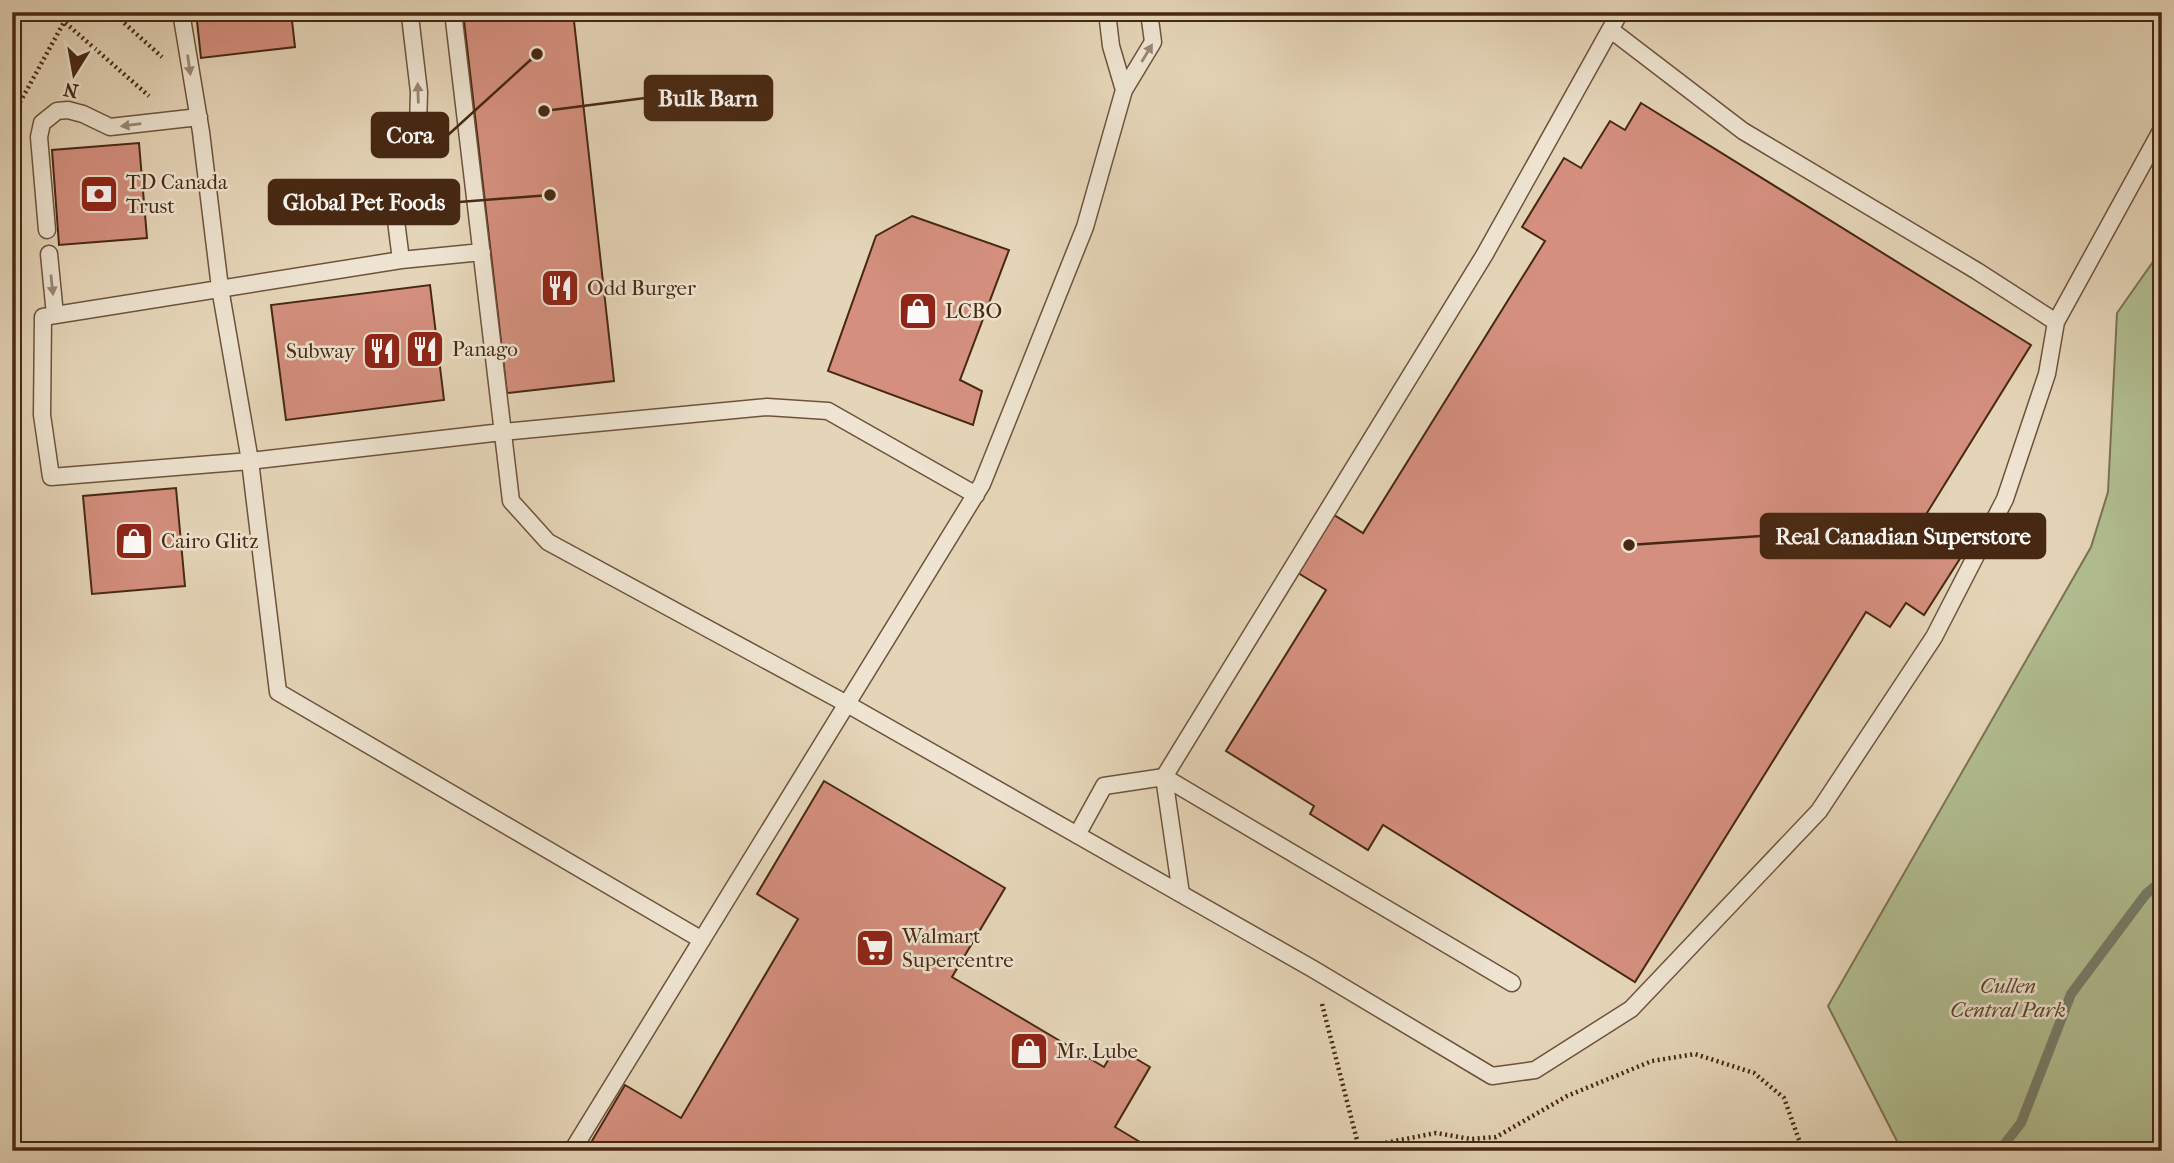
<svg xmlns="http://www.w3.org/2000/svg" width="2174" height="1163" font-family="'IM FELL French Canon',serif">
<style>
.green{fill:#b1be91;stroke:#7c7352;stroke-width:2}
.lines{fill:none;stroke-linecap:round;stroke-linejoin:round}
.stream{stroke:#777f6c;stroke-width:10}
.building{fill:#d48f7e;stroke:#472812;stroke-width:2}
.service-casing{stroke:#6e533c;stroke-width:19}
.path{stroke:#472812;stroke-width:4.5;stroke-dasharray:2 3.5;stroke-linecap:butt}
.service{stroke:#eee4d1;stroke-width:16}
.oneway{fill:#9a8672}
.labels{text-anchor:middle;stroke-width:5;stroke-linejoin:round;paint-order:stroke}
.poi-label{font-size:21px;fill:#472812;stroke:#eee4d1;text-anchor:start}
.park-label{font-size:21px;font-style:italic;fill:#5c462b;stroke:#eee4d1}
.leader{fill:none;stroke:#472812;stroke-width:2.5}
.callout-dot{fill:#472812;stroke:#eee4d1;stroke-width:2.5}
.callout{fill:#472812;stroke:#472812;stroke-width:2.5}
.callout-label{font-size:23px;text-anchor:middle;font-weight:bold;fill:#fff}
</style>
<rect width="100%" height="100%" fill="#e5d5b8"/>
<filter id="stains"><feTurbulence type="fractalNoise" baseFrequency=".00286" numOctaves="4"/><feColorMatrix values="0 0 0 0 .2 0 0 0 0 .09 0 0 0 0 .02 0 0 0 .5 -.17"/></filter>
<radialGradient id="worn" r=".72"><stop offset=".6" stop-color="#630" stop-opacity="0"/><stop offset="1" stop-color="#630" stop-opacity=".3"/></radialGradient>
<!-- green -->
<path class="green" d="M2162 249V1151H1902L1828 1006 2091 547 2108 492 2117 313Z"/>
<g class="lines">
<!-- stream -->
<path class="stream" d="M1999 1151 2021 1123 2071 994 2146 894 2162 881"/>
</g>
<!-- building -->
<path class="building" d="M196 12H291L295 47 201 58Z
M463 12H573L614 381 507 393Z
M1641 103 2031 345 1917 529 1961 557 1924 615 1906 603 1890 627 1866 612 1635 982 1383 825 1368 850 1310 814 1314 806 1226 751 1326 590 1298 573 1334 515 1363 533 1545 241 1522 227 1564 158 1581 168 1610 121 1625 130Z
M139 143 147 238 59 245 52 150Z
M912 216 1009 250 960 380 982 391 973 425 828 371 876 236Z
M430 285 444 400 286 420 271 305Z
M176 488 185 586 92 594 83 496Z
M824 781 1005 888 952 977 1104 1067 1116 1047 1150 1067 1115 1127 1155 1151H586L625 1085 681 1118 798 919 757 894Z"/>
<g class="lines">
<!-- service casing -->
<g class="service-casing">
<path id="service" d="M181 12 201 132 220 288 250 461 278 692 702 940
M453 12 511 501 548 542 847 704 1313 969 1492 1076 1535 1070 1631 1009 1819 811 1934 637 2005 499 2047 374 2056 322
M1107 12 1111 46 1124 90
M1611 30 1743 131 1977 271 2056 322 2162 129
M387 143 418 126 419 92 410 16 402 12
M393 197 401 260
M47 230 39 137 42 123 57 111 68 110 83 114 110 127 199 117
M482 252 401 260 43 317 42 415 51 477 250 461 502 432 767 407 828 411 976 495
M49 254 55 315
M1077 835 1104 786 1164 777 1485 254 1620 12
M1181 894 1164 777 1512 983
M572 1151 982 484 1085 227 1124 90 1153 42 1149 12"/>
</g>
<!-- path -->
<path class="path" d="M53 12 149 96
M112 12 162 57
M12 117 64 22 72 12
M1322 1004 1359 1148
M1354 1151 1359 1148 1436 1133 1471 1139 1496 1137 1567 1096 1652 1061 1695 1054 1754 1073 1784 1098 1803 1151"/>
<!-- service -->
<use href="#service" class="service"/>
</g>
<!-- one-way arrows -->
<defs><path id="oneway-solid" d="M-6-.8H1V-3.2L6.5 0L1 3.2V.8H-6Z" transform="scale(1.75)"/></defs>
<g class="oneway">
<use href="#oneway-solid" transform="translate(1147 53) rotate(-59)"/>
<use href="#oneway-solid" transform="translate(189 65) rotate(82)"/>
<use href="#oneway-solid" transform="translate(418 93) rotate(-92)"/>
<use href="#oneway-solid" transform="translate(131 125) rotate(173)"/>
<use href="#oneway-solid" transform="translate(52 285) rotate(84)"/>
</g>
<!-- icons -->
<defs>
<g id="bank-square" transform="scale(2.0125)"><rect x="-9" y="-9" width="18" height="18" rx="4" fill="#8f2418" stroke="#eee4d1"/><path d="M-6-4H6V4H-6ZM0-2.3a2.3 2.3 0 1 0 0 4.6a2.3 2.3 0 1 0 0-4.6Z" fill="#fff"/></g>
<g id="restaurant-square" transform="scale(2.0125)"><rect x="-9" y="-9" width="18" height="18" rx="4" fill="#8f2418" stroke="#eee4d1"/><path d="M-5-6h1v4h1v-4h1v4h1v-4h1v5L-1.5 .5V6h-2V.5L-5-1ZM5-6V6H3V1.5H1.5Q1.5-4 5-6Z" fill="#fff"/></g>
<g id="shop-square" transform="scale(2.0125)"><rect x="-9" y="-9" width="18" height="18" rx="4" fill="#8f2418" stroke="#eee4d1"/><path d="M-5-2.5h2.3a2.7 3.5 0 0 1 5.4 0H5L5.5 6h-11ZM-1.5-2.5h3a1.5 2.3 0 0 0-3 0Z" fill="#fff"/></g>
<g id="supermarket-square" transform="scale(2.0125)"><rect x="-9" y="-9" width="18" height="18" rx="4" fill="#8f2418" stroke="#eee4d1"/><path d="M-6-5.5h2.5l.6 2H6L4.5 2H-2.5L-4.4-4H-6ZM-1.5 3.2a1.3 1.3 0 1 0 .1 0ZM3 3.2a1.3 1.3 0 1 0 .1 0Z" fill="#fff"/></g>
</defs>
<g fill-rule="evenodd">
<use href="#bank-square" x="99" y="194"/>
<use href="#restaurant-square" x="560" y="288"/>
<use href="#shop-square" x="918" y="311"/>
<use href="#restaurant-square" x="425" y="349"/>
<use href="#restaurant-square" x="382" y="351"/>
<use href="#shop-square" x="134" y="541"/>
<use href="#supermarket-square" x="875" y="948"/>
<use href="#shop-square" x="1029" y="1051"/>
</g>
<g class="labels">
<!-- poi labels -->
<g class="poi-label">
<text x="126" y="189">TD Canada<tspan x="126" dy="24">Trust</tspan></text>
<text x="587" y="295">Odd Burger</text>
<text x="945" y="318">LCBO</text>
<text x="452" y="356">Panago</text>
<text x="355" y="358" text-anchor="end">Subway</text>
<text x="161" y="548">Cairo Glitz</text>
<text x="902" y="943">Walmart<tspan x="902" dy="24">Supercentre</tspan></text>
<text x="1056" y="1058">Mr. Lube</text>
</g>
<!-- park labels -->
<g class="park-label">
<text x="2008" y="993">Cullen<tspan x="2008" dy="24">Central Park</tspan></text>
</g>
</g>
<!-- callouts -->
<path class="leader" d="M544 111L645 98M537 54L448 135M550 195L459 202M1629 545L1761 536"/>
<g class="callout-dot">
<circle cx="544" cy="111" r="7"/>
<circle cx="537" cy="54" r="7"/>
<circle cx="550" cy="195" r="7"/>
<circle cx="1629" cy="545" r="7"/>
</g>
<g class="callout">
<rect x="645" y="76" width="127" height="44" rx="7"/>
<rect x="372" y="113" width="76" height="44" rx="7"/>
<rect x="269" y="180" width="190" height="44" rx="7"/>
<rect x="1761" y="514" width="284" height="44" rx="7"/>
</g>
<g class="callout-label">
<text x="708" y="106">Bulk Barn</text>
<text x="410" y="143">Cora</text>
<text x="364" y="210">Global Pet Foods</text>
<text x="1903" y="544">Real Canadian Superstore</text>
</g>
<!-- margin -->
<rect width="2174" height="1163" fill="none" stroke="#e5d5b8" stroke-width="42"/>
<rect x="14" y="14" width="2146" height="1135" fill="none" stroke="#472812" stroke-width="3.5"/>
<rect x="21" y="21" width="2132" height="1121" fill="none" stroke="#472812" stroke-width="2"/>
<!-- north arrow -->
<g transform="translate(74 74) rotate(191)" stroke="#eee4d1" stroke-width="5" paint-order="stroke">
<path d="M0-5L12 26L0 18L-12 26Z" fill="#472812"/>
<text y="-10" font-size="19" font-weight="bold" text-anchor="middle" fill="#472812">N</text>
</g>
<rect width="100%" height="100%" filter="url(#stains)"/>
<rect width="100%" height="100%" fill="url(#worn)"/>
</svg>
